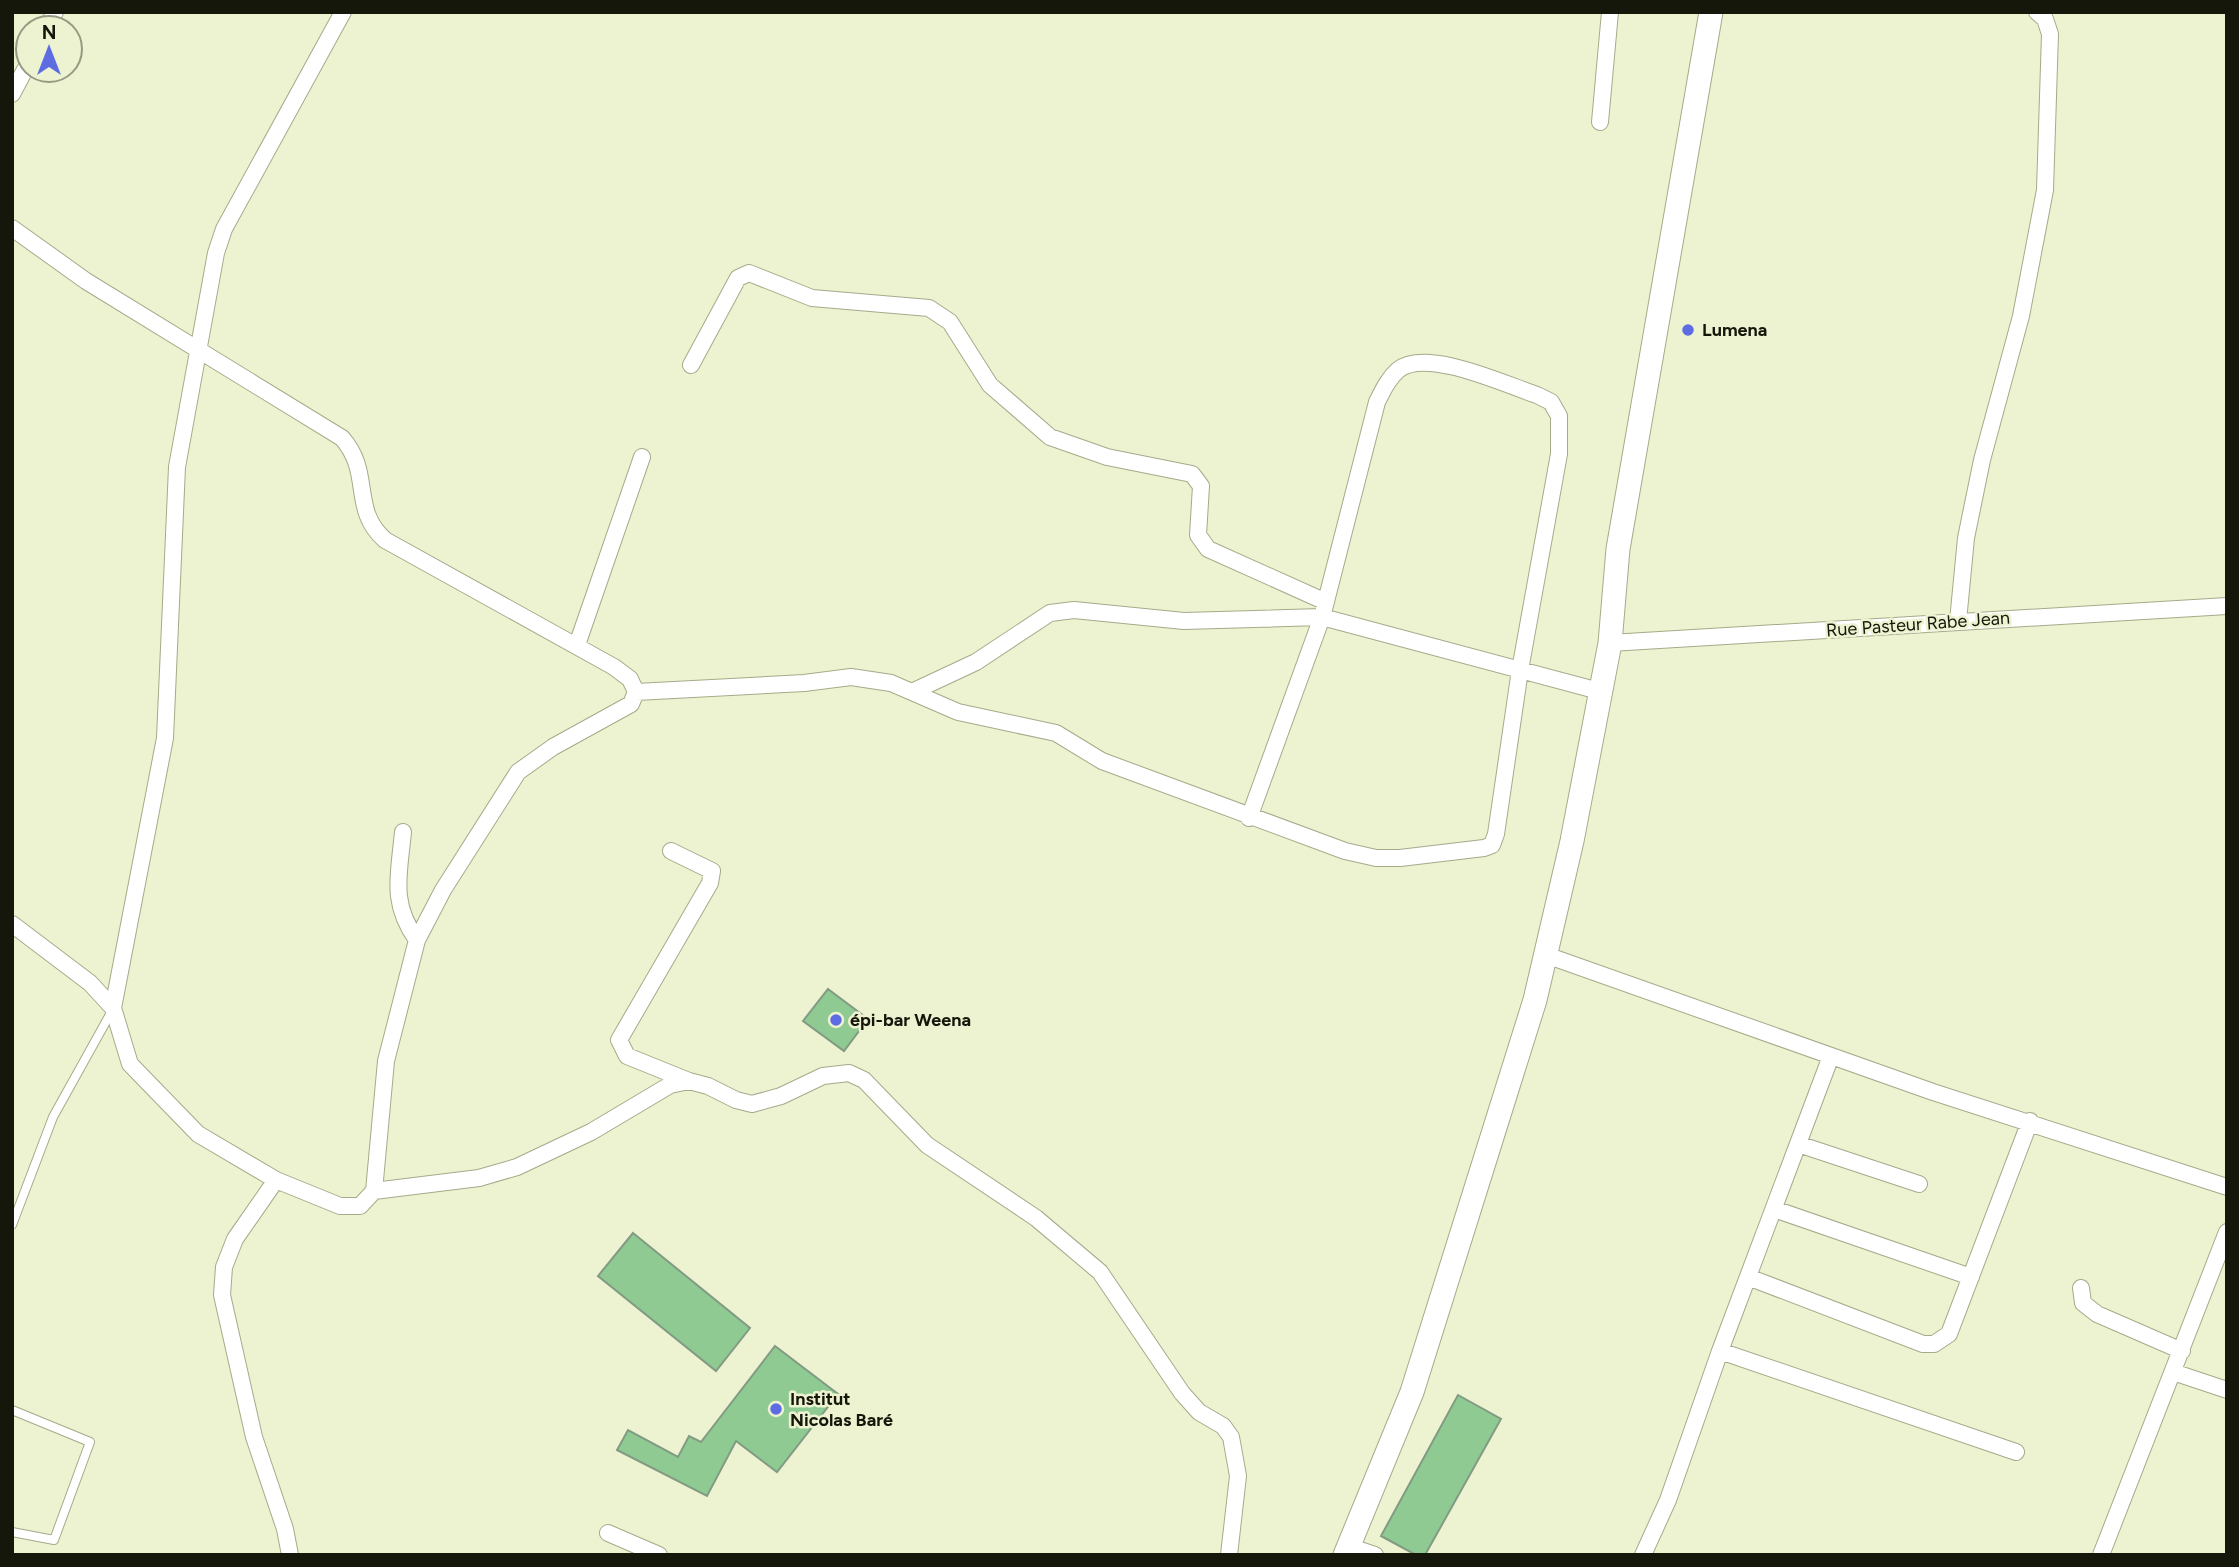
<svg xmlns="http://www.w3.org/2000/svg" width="2239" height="1567" font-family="Figtree,sans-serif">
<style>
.building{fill:#8eca92;stroke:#829b83;stroke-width:2}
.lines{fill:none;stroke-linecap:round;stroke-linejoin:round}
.lane-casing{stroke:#a6aa8a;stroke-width:10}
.street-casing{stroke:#a6aa8a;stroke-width:18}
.secondary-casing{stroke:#a6aa8a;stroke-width:25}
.lane{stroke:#fff;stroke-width:8}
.street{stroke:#fff;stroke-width:16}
.secondary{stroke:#fff;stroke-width:23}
.poi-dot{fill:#5e6ce4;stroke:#edf2d1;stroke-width:2.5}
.labels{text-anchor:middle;stroke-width:5;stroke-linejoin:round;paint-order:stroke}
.poi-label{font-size:18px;font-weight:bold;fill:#16170b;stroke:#edf2d1;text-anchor:start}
.street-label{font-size:18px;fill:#16170b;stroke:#edf2d1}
</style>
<rect width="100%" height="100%" fill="#edf2d1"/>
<!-- building -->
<path class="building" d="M828 989 868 1019 844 1051 803 1021Z
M633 1233 750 1328 716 1371 598 1276Z
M775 1346 838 1394 777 1472 736 1441 707 1496 617 1450 628 1430 678 1457 689 1436 701 1442Z
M1458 1395 1501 1419 1425 1555H1416L1381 1536Z"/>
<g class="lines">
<!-- lane casing -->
<g class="lane-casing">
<path id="lane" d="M12 1225 53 1117 113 1009
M12 1410 90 1442 54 1540 12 1532"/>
</g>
<!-- street casing -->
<g class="street-casing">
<path id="street" d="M47 28 55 12
M12 94 28 64
M1600 122 1610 12
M12 228 86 281 342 438C373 473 350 509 385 540L614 667 630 679 636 692 631 704 553 747 518 772 443 890 417 940 386 1061 374 1191 360 1206H340L276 1180 198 1134 130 1064 113 1008 90 983 12 924
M691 365 738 278 749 273 812 298 929 308 950 322 990 385 1050 437 1107 457 1192 474 1201 486 1198 535 1208 549 1326 602
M1958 621 1966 538 1982 460 2021 316 2045 190 2050 34 2045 19 2037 12
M1610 643 2227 606
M577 645 642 457
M636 692 804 683 851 677 891 683 958 712 1056 733 1102 761 1345 851 1376 858H1400L1484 848 1492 845 1496 834 1520 670 1559 454V416L1551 402 1537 395C1506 385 1426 347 1398 370 1388 379 1383 390 1377 402L1322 617 1184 621 1074 610 1050 613 976 662 914 691
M1249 818 1322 617 1599 691
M403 832C399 875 390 903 417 940
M671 851 712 871 710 883 619 1040 627 1056 689 1081
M1546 955 1933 1092 2227 1187
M113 1008 165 738 177 467 216 253 224 229 343 12
M1798 1144 1919 1184
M276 1180 235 1239 224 1267 222 1295 254 1437 285 1529 290 1555
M374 1191 479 1178 517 1167 591 1132 670 1085 689 1081 708 1086 736 1100 752 1104 781 1096 823 1076 849 1073 864 1080 927 1145 1036 1218 1100 1272 1182 1393 1199 1412 1223 1426 1231 1437 1238 1476 1229 1555
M1774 1209 1971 1277
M1748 1277 1923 1344H1934L1949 1334 2030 1121
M2081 1288 2083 1303 2097 1314 2182 1351
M1720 1351 2016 1452
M2173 1372 2227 1390
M608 1533 659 1555
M1348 1546 1375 1555
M1643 1555 1668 1500 1720 1351 1831 1056
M2101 1555 2227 1232"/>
</g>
<!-- secondary casing -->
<g class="secondary-casing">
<path id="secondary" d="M1345 1555 1412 1392 1535 1000 1572 841 1610 643 1618 549 1711 12"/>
</g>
<!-- lane -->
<use href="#lane" class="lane"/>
<!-- street -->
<use href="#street" class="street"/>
<!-- secondary -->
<use href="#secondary" class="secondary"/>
</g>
<!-- markers -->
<g class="poi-dot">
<circle cx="1688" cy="330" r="7"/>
<circle cx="836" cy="1020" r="7"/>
<circle cx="776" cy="1409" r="7"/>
</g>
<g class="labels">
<!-- poi labels -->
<g class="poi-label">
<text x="1702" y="336">Lumena</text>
<text x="850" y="1026">épi-bar Weena</text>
<text x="790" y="1405">Institut<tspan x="790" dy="21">Nicolas Baré</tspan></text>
</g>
<!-- street labels -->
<g class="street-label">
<text transform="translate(1918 624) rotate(-4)" y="6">Rue Pasteur Rabe Jean</text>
</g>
</g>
<!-- border -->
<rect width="2239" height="1567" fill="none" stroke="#16170b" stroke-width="28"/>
<!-- north arrow -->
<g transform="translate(49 49)"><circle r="33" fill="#edf2d1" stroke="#979a82" stroke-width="2"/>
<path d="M0-5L12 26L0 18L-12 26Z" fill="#5e6ce4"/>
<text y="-10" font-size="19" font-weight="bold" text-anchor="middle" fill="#16170b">N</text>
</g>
</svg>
